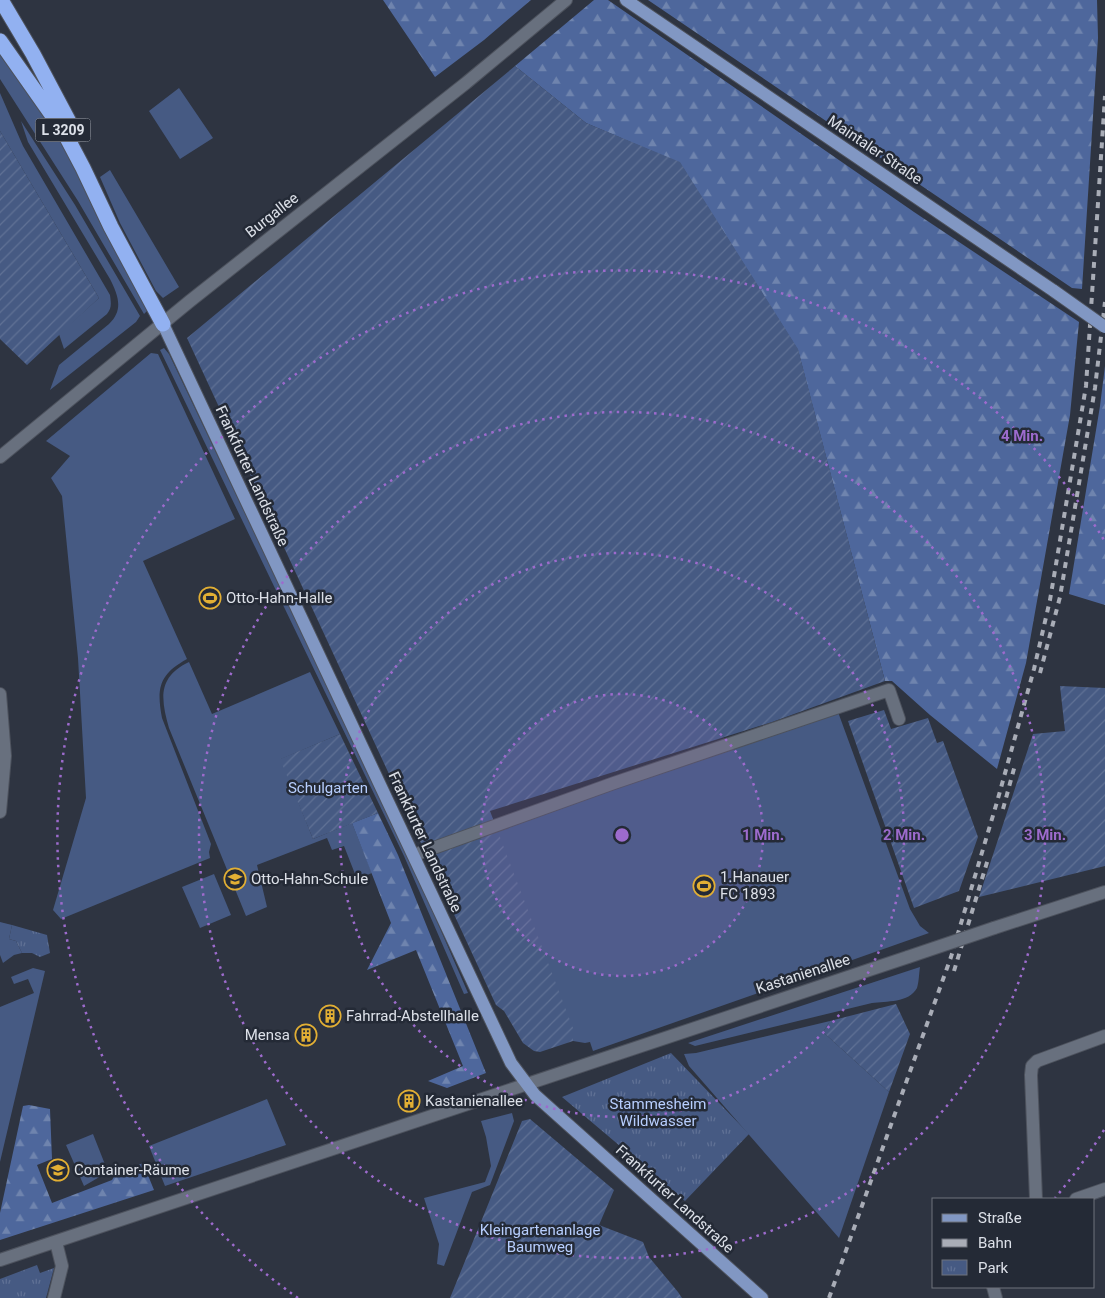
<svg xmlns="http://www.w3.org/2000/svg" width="1105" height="1298" font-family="Roboto,sans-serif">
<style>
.grass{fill:#465a83}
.forest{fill:url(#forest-firs)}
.park{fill:url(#park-tufts)}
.garden{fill:url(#garden-furrows)}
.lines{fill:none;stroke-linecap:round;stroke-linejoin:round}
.minor-casing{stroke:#4d525d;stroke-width:14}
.major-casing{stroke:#4d525d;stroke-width:14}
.highway-casing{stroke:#4d525d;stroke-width:17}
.minor{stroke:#68707e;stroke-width:12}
.major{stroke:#8197c3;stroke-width:12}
.highway{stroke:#92b1f1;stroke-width:15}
.rail{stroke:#a9adb7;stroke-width:4;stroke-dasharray:6 6;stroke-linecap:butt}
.minor-bridge-casing{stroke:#4d525d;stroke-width:14;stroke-linecap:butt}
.major-bridge-casing{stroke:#4d525d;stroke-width:14;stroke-linecap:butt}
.minor-bridge{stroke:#68707e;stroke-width:12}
.major-bridge{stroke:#8197c3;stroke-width:12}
.ring{fill:none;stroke:#9d6bcd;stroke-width:2.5;stroke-dasharray:2.5 5}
.labels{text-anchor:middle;stroke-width:5;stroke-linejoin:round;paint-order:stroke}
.shield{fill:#242a36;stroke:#a5a9b3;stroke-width:1}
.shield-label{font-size:14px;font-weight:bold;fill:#dce0e8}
.street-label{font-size:15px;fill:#dce0e8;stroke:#242a36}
.poi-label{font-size:15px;fill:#dce0e8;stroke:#242a36;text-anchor:start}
.park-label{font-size:15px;fill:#b7cefe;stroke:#242a36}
.centre{fill:#9d6bcd;stroke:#242a36;stroke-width:2.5}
.ring-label{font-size:15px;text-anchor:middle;font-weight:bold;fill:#9d6bcd;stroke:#242a36;stroke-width:5;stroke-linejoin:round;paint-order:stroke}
</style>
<defs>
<pattern id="forest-firs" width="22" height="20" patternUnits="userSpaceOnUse" patternTransform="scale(1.25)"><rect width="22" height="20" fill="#4e679c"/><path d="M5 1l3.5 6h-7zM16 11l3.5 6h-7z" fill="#6f84ae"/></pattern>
<pattern id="park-tufts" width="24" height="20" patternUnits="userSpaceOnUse" patternTransform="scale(1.25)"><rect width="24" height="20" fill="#465a83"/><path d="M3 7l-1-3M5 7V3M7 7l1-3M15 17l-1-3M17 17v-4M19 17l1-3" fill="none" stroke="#607195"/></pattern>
<pattern id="garden-furrows" width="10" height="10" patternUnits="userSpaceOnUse" patternTransform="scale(1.25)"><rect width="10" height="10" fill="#465a83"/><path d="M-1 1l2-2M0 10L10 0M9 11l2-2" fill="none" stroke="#607195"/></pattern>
</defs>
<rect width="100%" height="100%" fill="#2e3441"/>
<!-- grass -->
<path class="grass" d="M0 55 59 134 148 310 144 314 78 201 0 79Z
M179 88 213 138 180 159 149 111Z
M0 93 23 146 110 295C111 303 112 308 107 314L64 349 59 334 99 298 0 131Z
M21 121 75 205 140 316 136 322 50 390 59 365 109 324C124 310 118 295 110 279L28 142Z
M110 170 179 287 163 298 156 291 120 223 100 177Z
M164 348 169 354 409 857 468 993 464 994 404 856 162 354 160 350Z
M151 353 158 354 235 519 143 561 187 659C160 674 156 687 162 718L211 844 209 852 210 858 61 919 53 910 86 798 78 658 62 496 51 478 70 456 46 441Z
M189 662 212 714 310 672 340 734 281 759 313 839 352 823 372 873 357 879 344 846 332 850 327 838 257 865 267 907 246 916 169 728C161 700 157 677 189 662Z
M838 712 910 909 920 926 929 933 593 1051 590 1042 585 1043 573 1041 572 1028 494 825Z
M214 874 231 915 200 928 182 887Z
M0 922 12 925 9 939 16 941 22 953 14 955 3 963 0 955Z
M920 967C919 973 919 982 917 988 909 1003 886 1001 872 1003L695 1046 688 1043Z
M33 968 45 971 0 1162V1007L34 993 28 979 14 984 11 977Z
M830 1021 823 1032 889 1092 839 1238 689 1066 684 1054 696 1053Z
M267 1099 286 1145 165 1186 149 1146Z
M512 1113 514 1121 490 1185 472 1192 444 1266 437 1264 439 1244 424 1198 485 1182 491 1166 486 1137 481 1121Z
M93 1134 108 1172 84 1186 66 1145Z"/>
<!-- forest -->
<path class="forest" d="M383 0H531L484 40 435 77Z
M594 0H608L914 212 1079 322 1070 415 1026 663 997 769 930 715 892 681H885L798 350 680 163 586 123 515 66Z
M648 0H1097L1098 38 1082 289 1072 288Z
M1105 366V605L1069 594 1100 406Z
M378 813 398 855 486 1073 447 1088 428 1081 463 1066 416 950 367 970 391 923 352 823Z
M29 1105 50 1109 52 1159 37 1165 52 1203 112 1180 115 1175 143 1163 154 1190 0 1240V1213L23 1106Z"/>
<!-- park -->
<path class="park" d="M12 925 47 935 50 953 40 957 32 953H22L16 941 9 939Z
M671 1053 749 1134 685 1201 562 1097Z
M37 1265 40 1273 54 1268 46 1298H0V1279Z"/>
<!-- garden -->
<path class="garden" d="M515 66 586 123 680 162 798 349 885 681 772 722 490 811 573 1028V1041L540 1052 534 1051 523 1043 504 1011 496 1005 187 338Z
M0 131 99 298 27 365 0 339Z
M1060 686 1105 688V866L979 897 1033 734 1065 731Z
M884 710 891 729 928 718 937 743 943 741 978 837 959 891 914 908 848 721Z
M340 734 378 813 313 839 280 759Z
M896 1004 910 1034 889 1092 823 1032 830 1021Z
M530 1119 614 1190 599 1225 643 1242 649 1257 678 1292 682 1298H450L522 1121Z"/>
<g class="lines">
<!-- minor casing -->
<g class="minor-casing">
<path id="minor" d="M0 457 190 301 466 83 566 0
M0 694 5 756 0 812
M414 855 614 783 889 690 899 719
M994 928 1105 892
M1036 1199 1031 1075 1032 1066 1037 1061 1105 1036
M1076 1199 1105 1189
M0 1260 908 957
M993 1287 996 1298
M54 1298 62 1266 56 1242"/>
</g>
<!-- major casing -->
<g class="major-casing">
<path id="major" d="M626 0 1054 291
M163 324 511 1063 535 1095 762 1298"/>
</g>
<!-- highway casing -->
<g class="highway-casing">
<path id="highway" d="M1 0 33 54 76 135
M0 41 64 132 83 168 111 227 163 324"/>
</g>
<!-- minor -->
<use href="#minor" class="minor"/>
<!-- major -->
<use href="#major" class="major"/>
<!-- highway -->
<use href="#highway" class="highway"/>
<!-- rail -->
<path class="rail" d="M1040 673 1060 597 1095 388 1105 302
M1003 809 1015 765
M954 971 988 859
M829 1298 951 957 997 802 1034 669 1050 600 1086 386 1105 96"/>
<!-- minor-bridge casing -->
<g class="minor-bridge-casing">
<path id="minor-bridge" d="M908 957 994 928"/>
</g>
<!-- major-bridge casing -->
<g class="major-bridge-casing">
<path id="major-bridge" d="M1054 291 1105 327"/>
</g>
<!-- minor-bridge -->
<use href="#minor-bridge" class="minor-bridge"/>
<!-- major-bridge -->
<use href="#major-bridge" class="major-bridge"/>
</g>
<!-- distance rings -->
<circle cx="622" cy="835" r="141" fill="#9d6bcd" fill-opacity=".12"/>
<g class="ring">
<circle cx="622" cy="835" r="141"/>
<circle cx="622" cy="835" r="282"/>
<circle cx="622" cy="835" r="423"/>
<path d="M1104 1130A565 565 0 0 1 1055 1198M298 1298A565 565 0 1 1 1104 540"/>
</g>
<!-- icons -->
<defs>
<g id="stadium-ring" transform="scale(1.125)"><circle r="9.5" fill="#242a36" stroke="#e2af34" stroke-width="1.5"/><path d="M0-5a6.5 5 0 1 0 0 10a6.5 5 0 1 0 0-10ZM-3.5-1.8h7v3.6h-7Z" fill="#e2af34"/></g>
<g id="school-ring" transform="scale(1.125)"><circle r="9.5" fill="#242a36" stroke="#e2af34" stroke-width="1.5"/><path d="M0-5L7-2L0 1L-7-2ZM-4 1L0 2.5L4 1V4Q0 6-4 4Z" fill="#e2af34"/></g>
<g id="building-ring" transform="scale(1.125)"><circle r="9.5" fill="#242a36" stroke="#e2af34" stroke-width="1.5"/><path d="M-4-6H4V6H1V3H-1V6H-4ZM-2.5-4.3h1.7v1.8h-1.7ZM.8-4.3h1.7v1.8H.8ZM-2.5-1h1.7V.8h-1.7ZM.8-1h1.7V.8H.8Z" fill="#e2af34"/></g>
</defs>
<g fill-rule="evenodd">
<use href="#stadium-ring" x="210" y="598"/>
<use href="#school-ring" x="235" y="879"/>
<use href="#stadium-ring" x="704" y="886"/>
<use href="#building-ring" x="330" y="1016"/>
<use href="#building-ring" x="306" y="1035"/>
<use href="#building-ring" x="409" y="1101"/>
<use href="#school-ring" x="58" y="1170"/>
</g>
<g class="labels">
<!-- shield labels -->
<rect class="shield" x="35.5" y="118.5" width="55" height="23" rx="4"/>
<g class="shield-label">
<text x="63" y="135">L 3209</text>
</g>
<!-- street labels -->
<g class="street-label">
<text transform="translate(875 150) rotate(34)" y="5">Maintaler Straße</text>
<text transform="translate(272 215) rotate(-38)" y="5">Burgallee</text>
<text transform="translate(252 476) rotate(65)" y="5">Frankfurter Landstraße</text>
<text transform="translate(425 842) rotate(65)" y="5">Frankfurter Landstraße</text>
<text transform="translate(803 974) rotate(-18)" y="5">Kastanienallee</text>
<text transform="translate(675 1199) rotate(42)" y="5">Frankfurter Landstraße</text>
</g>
<!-- poi labels -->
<g class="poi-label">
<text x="226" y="603">Otto-Hahn-Halle</text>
<text x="720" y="882">1.Hanauer<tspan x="720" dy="17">FC 1893</tspan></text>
<text x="251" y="884">Otto-Hahn-Schule</text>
<text x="346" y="1021">Fahrrad-Abstellhalle</text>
<text x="290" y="1040" text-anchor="end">Mensa</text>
<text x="425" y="1106">Kastanienallee</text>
<text x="74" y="1175">Container-Räume</text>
</g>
<!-- park labels -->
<g class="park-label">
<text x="328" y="793">Schulgarten</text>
<text x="658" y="1109">Stammesheim<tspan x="658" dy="17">Wildwasser</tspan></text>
<text x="540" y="1235">Kleingartenanlage<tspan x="540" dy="17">Baumweg</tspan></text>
</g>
</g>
<circle cx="622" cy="835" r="8" class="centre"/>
<g class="ring-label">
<text x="1022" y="441">4 Min.</text>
<text x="763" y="840">1 Min.</text>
<text x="904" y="840">2 Min.</text>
<text x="1045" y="840">3 Min.</text>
</g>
<!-- legend -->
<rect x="932" y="1198" width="162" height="90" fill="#242a36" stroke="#6e737d"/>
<rect x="942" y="1214" width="25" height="8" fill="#8197c3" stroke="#6e737d"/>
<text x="978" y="1223" font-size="15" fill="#dce0e8">Straße</text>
<rect x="942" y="1239" width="25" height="8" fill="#a9adb7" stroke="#6e737d"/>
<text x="978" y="1248" font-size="15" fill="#dce0e8">Bahn</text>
<rect x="942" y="1260" width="25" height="15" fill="url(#park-tufts)" stroke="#6e737d"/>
<text x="978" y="1273" font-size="15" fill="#dce0e8">Park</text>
</svg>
